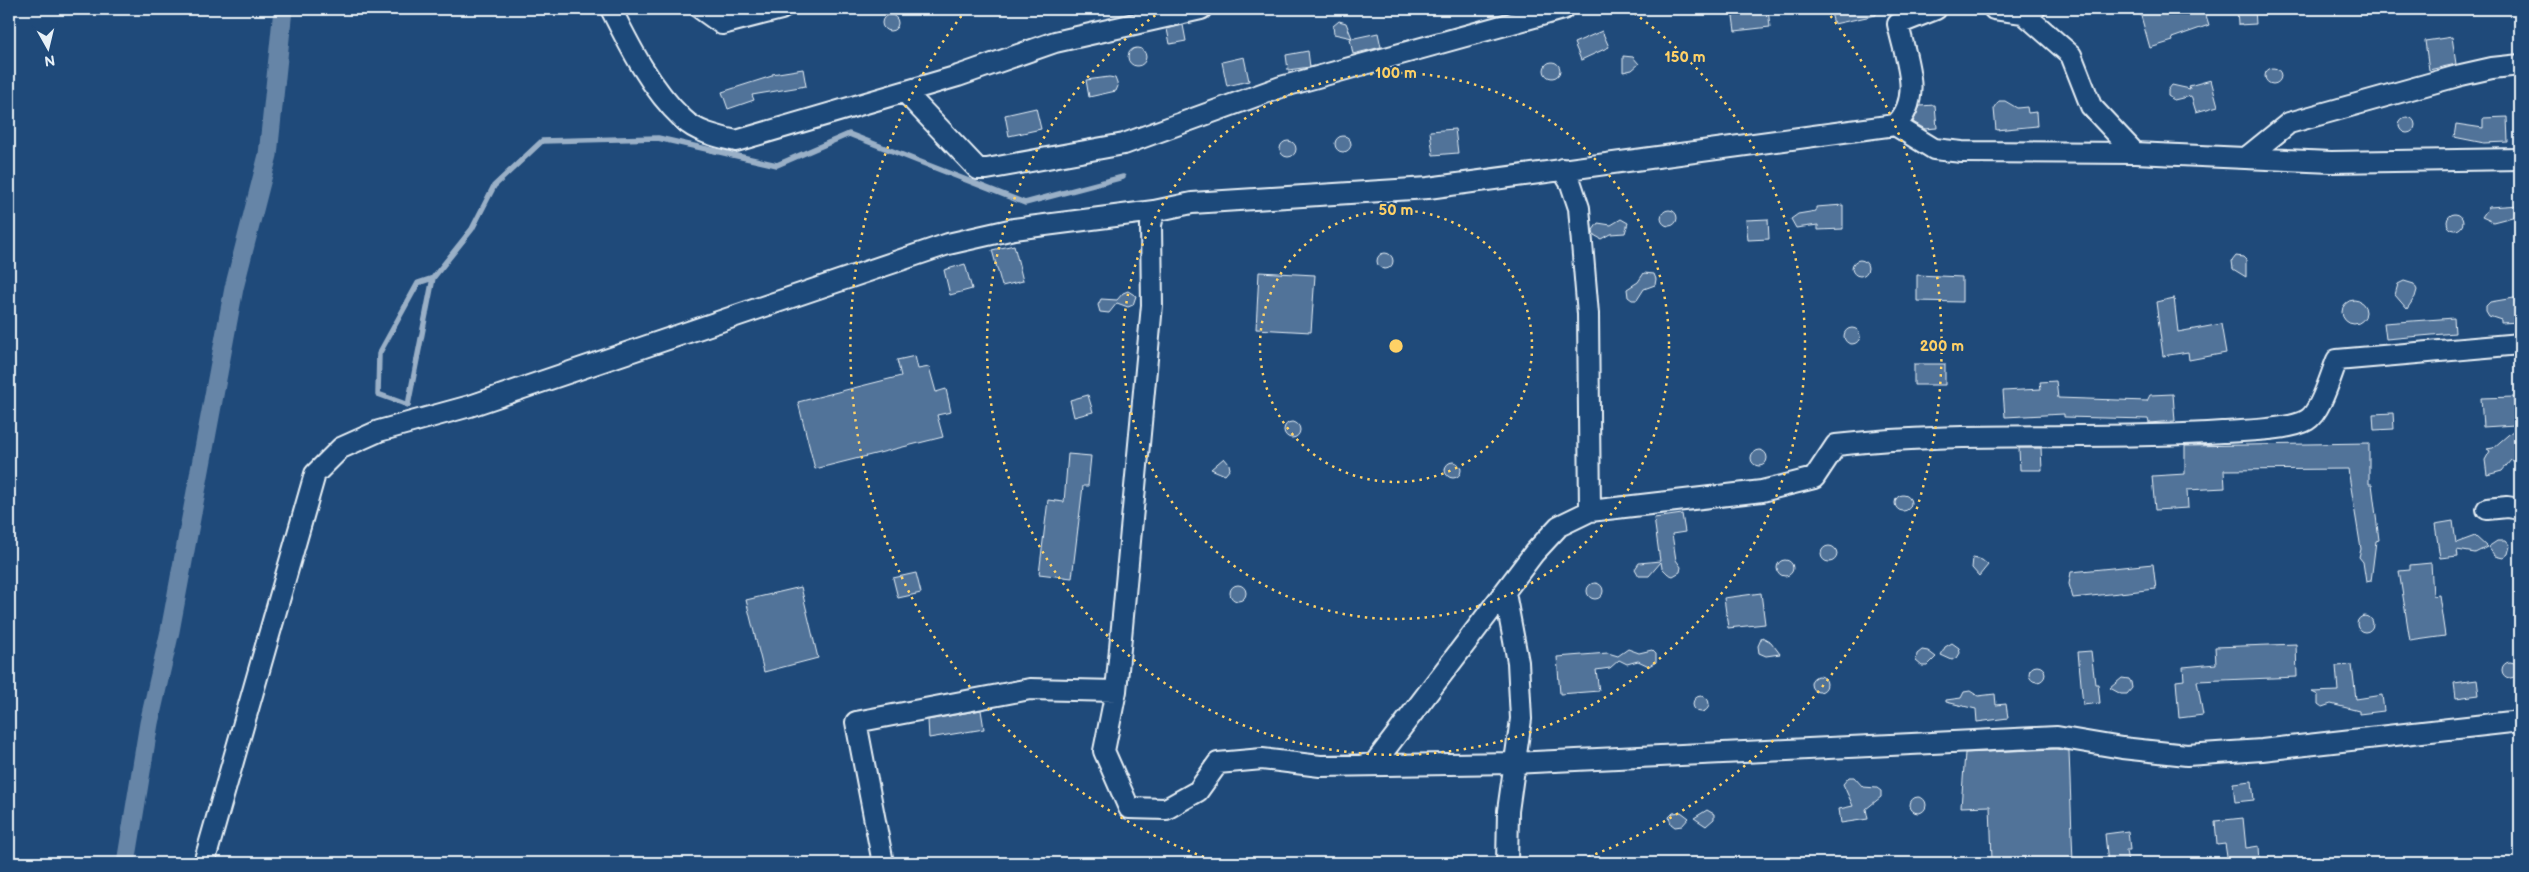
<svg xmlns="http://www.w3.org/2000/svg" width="2529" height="872" font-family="'Balsamiq Sans',sans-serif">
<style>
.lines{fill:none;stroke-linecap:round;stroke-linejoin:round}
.stream{stroke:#9ab0c7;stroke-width:5.5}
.canal{stroke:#6685a7;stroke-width:19}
.building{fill:#517399;stroke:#e8f1f8}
.minor-casing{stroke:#e8f1f8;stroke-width:24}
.minor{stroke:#1f4a7a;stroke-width:20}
.ring{fill:none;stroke:#ffd166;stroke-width:2.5;stroke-dasharray:2.5 5}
.centre{fill:#ffd166;stroke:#1f4a7a;stroke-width:2.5}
.ring-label{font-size:15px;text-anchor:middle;font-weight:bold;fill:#ffd166;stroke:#1f4a7a;stroke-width:4;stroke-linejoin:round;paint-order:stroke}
</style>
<rect width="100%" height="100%" fill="#1f4a7a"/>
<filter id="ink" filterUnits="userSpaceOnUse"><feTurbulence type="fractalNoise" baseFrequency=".02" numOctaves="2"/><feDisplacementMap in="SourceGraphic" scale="10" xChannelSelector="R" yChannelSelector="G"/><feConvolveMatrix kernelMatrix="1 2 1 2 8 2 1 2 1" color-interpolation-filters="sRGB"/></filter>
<g filter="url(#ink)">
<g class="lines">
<!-- stream -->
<path class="stream" d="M433 278 418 283 379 354 378 394 408 405 433 278 472 229 494 186 542 141 658 138 777 165 849 134 1025 203 1123 177"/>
<!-- canal -->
<path class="canal" d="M126 863 149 723 170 631 234 288 268 155 283 9"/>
</g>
<!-- building -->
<path class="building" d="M1732 9H1768L1770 27 1735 31Z
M1830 9H1876V15L1834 24Z
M2139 9H2204L2209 25 2172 38 2173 41 2150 48Z
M2237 9H2255L2256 24 2238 25Z
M882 23a8 8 0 1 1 16 0a8 8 0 1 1-16 0Z
M1339 21 1346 23 1352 38 1334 34 1333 26Z
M1183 25 1186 41 1170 44 1167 29Z
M1602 31 1609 47 1581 60 1574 43Z
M1378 33 1381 47 1353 54 1350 39Z
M2452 37 2456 64 2429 70 2425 41Z
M1128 57a9 9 0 1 1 18 0a9 9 0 1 1-18 0Z
M1308 51 1310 67 1288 70 1286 55Z
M1623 56 1633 57 1639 64 1632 70 1623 72Z
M1244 57 1249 81 1227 86 1222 62Z
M1544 70a8 8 0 1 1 16 0a8 8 0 1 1-16 0Z
M2265 76a8 8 0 1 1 16 0a8 8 0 1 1-16 0Z
M803 69 806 86 752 95 754 100 728 109 722 92 772 76V74Z
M1109 77 1115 78 1118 86 1116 91 1089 97 1086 80Z
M2211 80 2218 106 2196 112 2191 96 2174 100 2168 96V90L2172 85 2190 89 2189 86Z
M1999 101H2005L2017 108 2027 107 2028 113 2036 112 2037 126 1996 130 1994 109Z
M1935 105 1937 128 1925 129 1913 122 1920 106Z
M1036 108 1041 129 1009 136 1005 115Z
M2507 117 2508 142 2484 143 2454 137 2456 124 2483 128V118Z
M2399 125a8 8 0 1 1 16 0a8 8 0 1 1-16 0Z
M1455 129 1458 153 1433 155 1430 131Z
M1335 144a8 8 0 1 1 16 0a8 8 0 1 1-16 0Z
M1280 149a8 8 0 1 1 16 0a8 8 0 1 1-16 0Z
M1843 205V229L1818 230V225L1796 228 1791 219 1798 214 1816 211V207Z
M2520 205V215L2493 222 2482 217 2489 207Z
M1661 218a8 8 0 1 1 16 0a8 8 0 1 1-16 0Z
M2447 222a8 8 0 1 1 16 0a8 8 0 1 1-16 0Z
M1621 219 1628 223 1625 233 1610 234 1601 239 1594 235 1593 230 1598 223 1611 225Z
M1768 219 1769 239 1748 240 1746 220Z
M1014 245 1023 281 1002 286 992 250Z
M1377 261a8 8 0 1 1 16 0a8 8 0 1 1-16 0Z
M2236 256 2243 257 2246 260V277L2233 269 2232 261Z
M1852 268a8 8 0 1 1 16 0a8 8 0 1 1-16 0Z
M965 264 972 289 950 295 944 270Z
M1259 272 1315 275 1311 332 1256 329Z
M1644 273 1654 274 1656 279 1655 285 1644 289 1637 300H1632L1628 297 1627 289 1638 282Z
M1917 275 1962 277V302L1917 301Z
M2404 281 2414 284 2417 290 2415 297 2407 309 2395 295 2398 284Z
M1128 291 1136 296 1133 305 1128 307 1117 303 1109 313 1100 312 1098 305 1101 299 1117 300 1123 293Z
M2520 297V322L2501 323V320L2489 316 2486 311V306L2490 302Z
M2174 298 2178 332 2221 324 2226 353 2189 360 2188 352 2163 356 2156 302Z
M2342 312a12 12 0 1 1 24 0a12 12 0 1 1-24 0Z
M2454 318 2455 333 2386 339 2384 323Z
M1844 336a8 8 0 1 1 16 0a8 8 0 1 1-16 0Z
M915 356 918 369 929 367 936 392 946 389 951 412 937 415 943 437 815 469 798 402 901 376 897 360Z
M1914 364H1945V385H1914Z
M2056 381 2058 398 2147 401 2150 395 2173 394 2175 421 2149 423 2148 419 2064 417V414L2005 417 2003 391 2041 389 2040 382Z
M1088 395 1093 412 1074 417 1070 400Z
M2514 397 2515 425 2483 427 2481 398Z
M2393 413 2394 429 2374 430 2373 414Z
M1284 430a8 8 0 1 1 16 0a8 8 0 1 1-16 0Z
M2515 429 2516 445 2520 444V464L2511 460 2502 471 2487 475 2485 460 2490 451 2487 449 2493 448Z
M2369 443V484H2372L2379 540 2376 541 2371 581 2366 582 2363 562 2359 557 2361 549 2348 469 2224 470 2225 488 2187 490 2188 508 2155 510 2152 476 2185 474V446Z
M2019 448H2041L2042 470H2020Z
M1751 458a8 8 0 1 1 16 0a8 8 0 1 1-16 0Z
M1068 454 1091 456 1088 486H1083L1072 578 1039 574 1048 500 1064 502Z
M1224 458 1229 464 1230 469 1225 475 1211 469Z
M1445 470a8 8 0 1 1 16 0a8 8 0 1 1-16 0Z
M1895 503a8 8 0 1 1 16 0a8 8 0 1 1-16 0Z
M1682 514 1685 532 1672 534 1676 560 1681 567 1680 572 1673 576 1668 574 1662 568 1661 562 1649 576H1639L1635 569 1639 563 1660 561 1654 518Z
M2453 521 2456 543 2475 536 2487 547 2475 553 2457 550 2458 556 2440 558 2435 524Z
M2497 541H2506L2510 546 2508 554 2503 558 2495 556 2488 547Z
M1821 554a8 8 0 1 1 16 0a8 8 0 1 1-16 0Z
M1973 558 1982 560 1988 565 1979 576 1972 568Z
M1777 568a8 8 0 1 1 16 0a8 8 0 1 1-16 0Z
M2431 563 2433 596 2439 595 2445 636 2410 641 2399 571 2410 570V565Z
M2153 564 2156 589 2073 598 2069 584 2071 572Z
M916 573 921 593 898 598 893 578Z
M1587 591a8 8 0 1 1 16 0a8 8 0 1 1-16 0Z
M1230 593a8 8 0 1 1 16 0a8 8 0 1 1-16 0Z
M801 587 818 658 764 672 746 600Z
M1761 593 1765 624 1728 628 1724 598Z
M2357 624a8 8 0 1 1 16 0a8 8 0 1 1-16 0Z
M1762 637 1771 642 1780 654 1766 656 1759 653 1758 646Z
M1952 643 1959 648 1960 653 1957 658 1952 660 1941 655 1945 647Z
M2296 644 2297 677 2197 681 2203 715 2179 718 2176 681 2184 680 2183 667 2216 664 2215 647Z
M1628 649 1639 653 1652 650 1656 654V662L1649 666 1638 661 1627 664 1619 660 1610 668 1596 670 1599 691 1560 694 1557 657 1608 653 1618 656Z
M1922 650 1928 651 1936 657 1927 666H1922L1916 661 1917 654Z
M2091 651 2095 684H2098L2100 703 2083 705 2078 652Z
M2502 670a8 8 0 1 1 16 0a8 8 0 1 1-16 0Z
M2352 665 2356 699 2382 695 2384 711 2359 714V711L2331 704 2322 707 2318 704V695L2312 692 2338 691 2336 666Z
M2029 674a8 8 0 1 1 16 0a8 8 0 1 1-16 0Z
M1811 684a8 8 0 1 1 16 0a8 8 0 1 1-16 0Z
M2122 678 2129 679 2131 682 2132 688 2127 694H2121L2110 688Z
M2477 680 2479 695 2456 698 2454 683Z
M1970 691 1978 696 1995 694 1996 705 2006 704 2008 718 1977 722 1976 709 1946 702V700L1961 698 1964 692Z
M1693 704a8 8 0 1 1 16 0a8 8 0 1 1-16 0Z
M981 710 984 729 929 738 928 720Z
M2056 749 2069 751 2073 863H2002L2001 860H1992L1990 806 1961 807 1965 753Z
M1849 777H1854L1863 787 1877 788 1881 791V797L1866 809 1868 819 1841 823 1839 809 1853 806 1843 784Z
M2252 781 2254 800 2235 802 2233 783Z
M1910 805a8 8 0 1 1 16 0a8 8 0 1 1-16 0Z
M1707 810 1714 814V819L1706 826 1694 818Z
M1681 812 1689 818 1682 826 1675 827 1671 824 1669 817 1673 813Z
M2243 818 2246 848 2259 846 2260 863H2228L2225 844 2217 845 2215 821Z
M2128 831 2130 850H2126L2128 863H2108L2105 834Z"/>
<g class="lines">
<!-- minor casing -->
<g class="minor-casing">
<path id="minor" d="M611 9C630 47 651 89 683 119 696 132 719 137 736 141L958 76 1055 42 1201 9
M701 9 722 24 781 9
M1994 9 2023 13 2035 9
M2023 13 2071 55 2091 106 2135 153
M905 92 978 169H987L1124 144 1281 87 1563 9
M1895 125 1934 149 1962 152 2135 153 2331 162 2520 159
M2247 157 2289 123 2461 75 2492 68 2520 65
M1562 169 1571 184 1579 208 1588 314 1590 511
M1154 211 1151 225 1152 305 1116 691 1104 751 1129 808 1166 809 1198 791 1218 763 1262 759 1320 766 1514 763 2057 737 2122 748 2187 755 2262 750 2520 721
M2487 509 2507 507 2520 509
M1505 593 1518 662 1521 719 1508 811 1507 863
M1364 765 1374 764 1534 553 1559 526 1590 511 1762 491 1814 478 1836 445C1964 430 2093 441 2222 432 2242 431 2291 430 2307 420 2321 412 2331 374 2337 360L2520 344
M204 863 315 474 341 448 379 431 470 406 948 244 1014 229 1154 211 1192 203 1428 188 1895 125C1924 98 1905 58 1898 24L1936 9
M883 863 856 722 1030 689 1116 691"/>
</g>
<!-- minor -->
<use href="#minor" class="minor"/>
</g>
</g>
<!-- distance rings -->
<g class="ring">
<circle cx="1396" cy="346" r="136"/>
<circle cx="1396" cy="346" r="273"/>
<path d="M1628 9A409 409 0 1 1 1164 9"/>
<path d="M1218 862A546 546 0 0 1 966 10M1826 10A546 546 0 0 1 1574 862"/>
</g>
<circle cx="1396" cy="346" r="8" class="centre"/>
<g class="ring-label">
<text x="1685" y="62">150 m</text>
<text x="1396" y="78">100 m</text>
<text x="1396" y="215">50 m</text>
<text x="1942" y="351">200 m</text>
</g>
<!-- margin -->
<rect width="2529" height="872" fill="none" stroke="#1f4a7a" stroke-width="30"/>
<rect x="15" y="15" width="2499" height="842" fill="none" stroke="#e8f1f8" stroke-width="2" filter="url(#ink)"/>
<!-- north arrow -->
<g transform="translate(48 48) rotate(172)" stroke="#1f4a7a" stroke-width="4" paint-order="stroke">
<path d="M0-4L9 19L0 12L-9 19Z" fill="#e8f1f8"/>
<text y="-8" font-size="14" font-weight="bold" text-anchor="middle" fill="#e8f1f8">N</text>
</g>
</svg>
